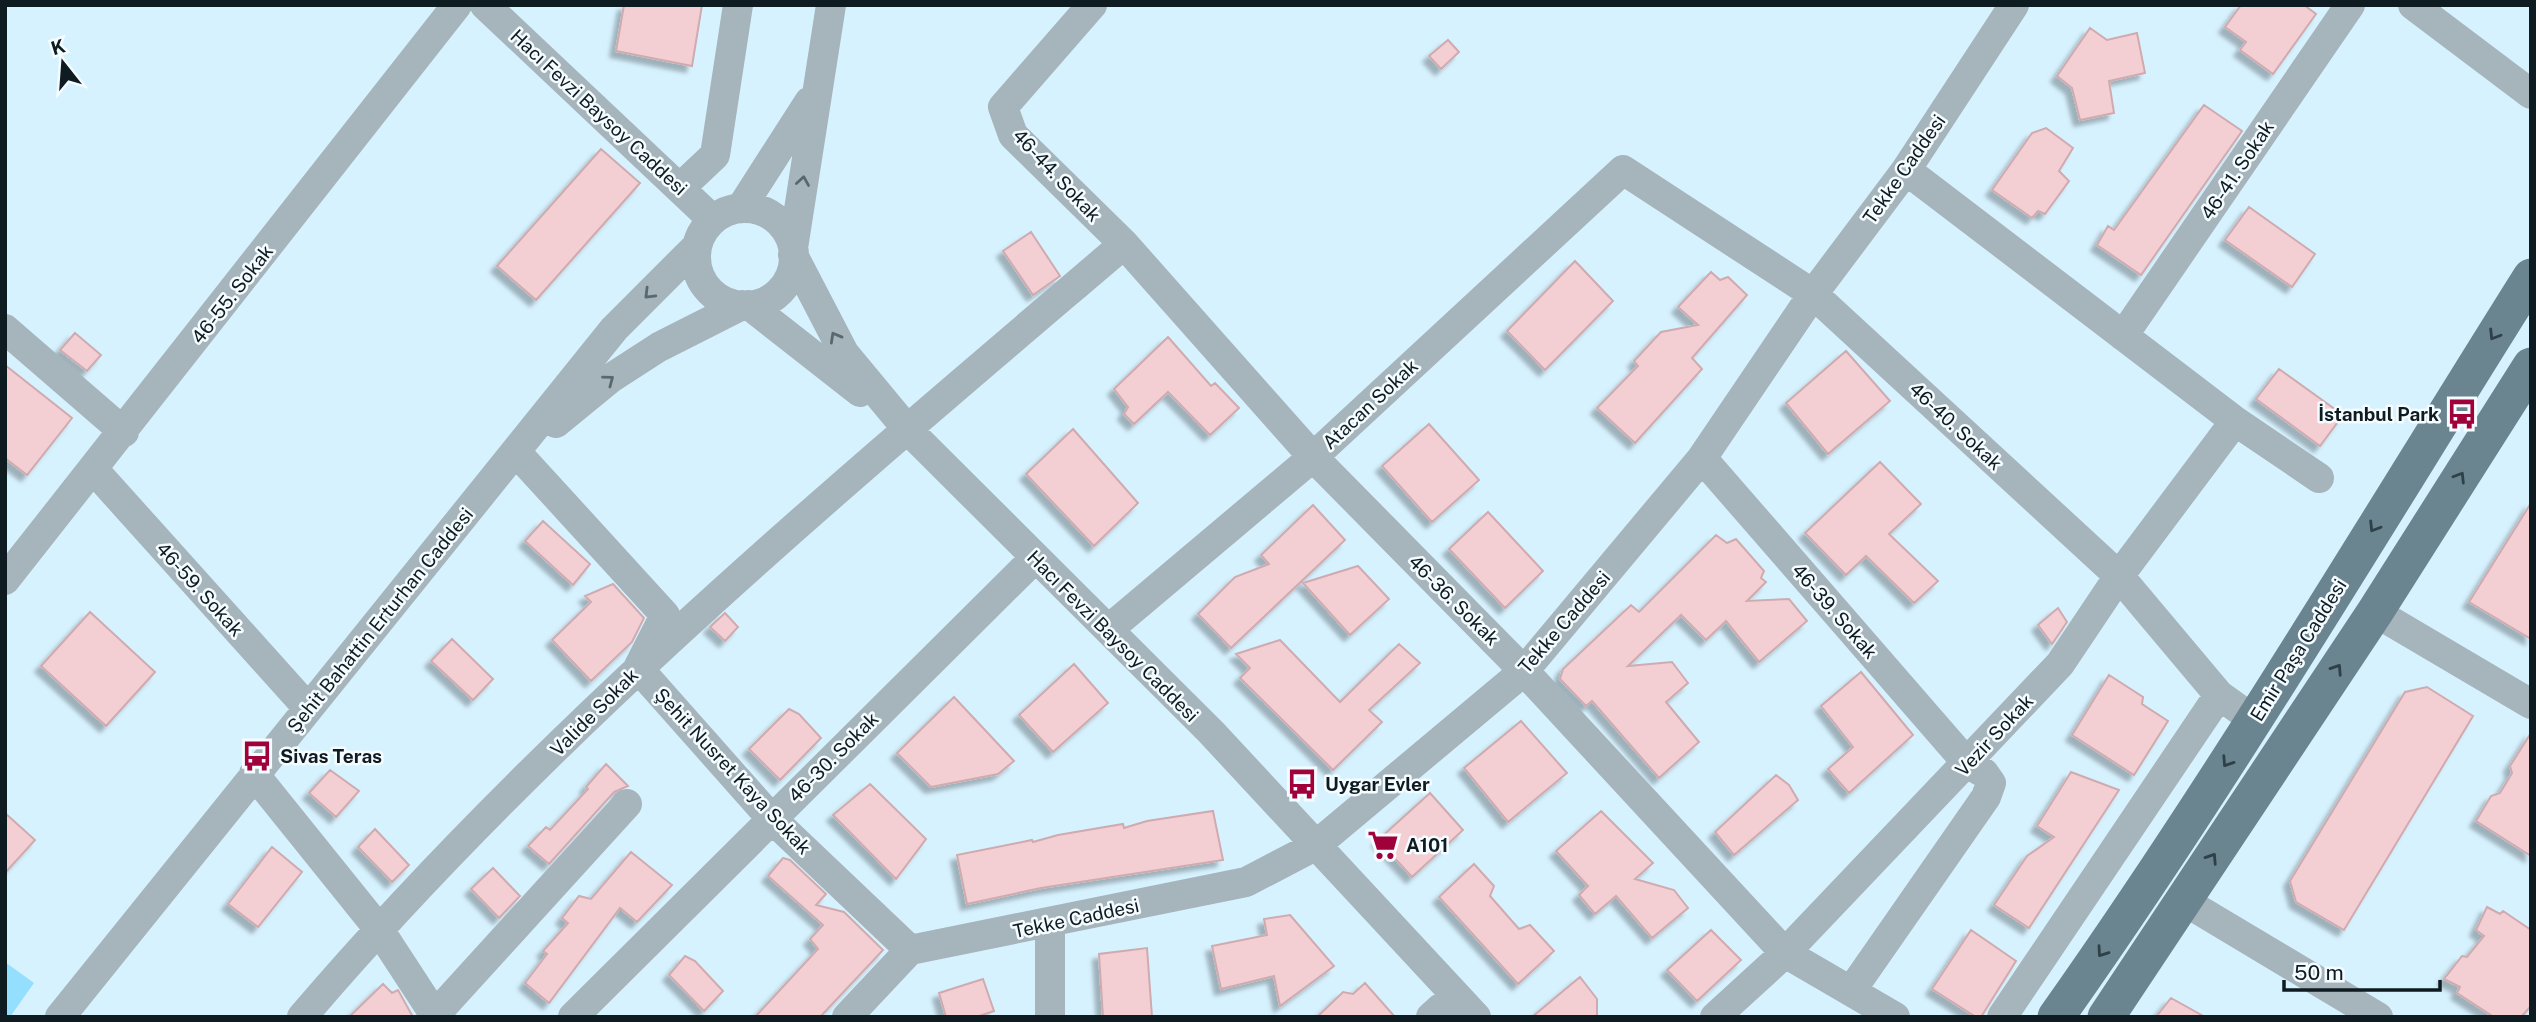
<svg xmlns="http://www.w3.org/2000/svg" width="2536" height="1022" font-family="'Public Sans',sans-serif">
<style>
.green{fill:#95dffe}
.building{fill:#f3ced2;stroke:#cfabaf;stroke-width:2;filter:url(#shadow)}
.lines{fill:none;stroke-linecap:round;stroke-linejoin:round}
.minor{stroke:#a6b4bb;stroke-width:30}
.major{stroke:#6a8490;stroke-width:37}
.oneway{stroke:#5a686e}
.oneway2{stroke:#2e4048}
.labels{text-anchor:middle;stroke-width:5;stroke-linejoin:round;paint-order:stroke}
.street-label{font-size:19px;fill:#0e1b21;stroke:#f5fcff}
.poi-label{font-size:19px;font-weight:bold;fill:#0e1b21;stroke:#f5fcff;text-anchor:start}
</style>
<defs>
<filter id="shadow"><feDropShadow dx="-6" dy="6" stdDeviation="2" flood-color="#0004"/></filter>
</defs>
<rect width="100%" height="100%" fill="#d7f2ff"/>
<!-- green -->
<path class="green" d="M5 962 34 983 10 1017H5Z"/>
<!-- building -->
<path class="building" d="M624 5H702L692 66 616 51Z
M2241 5H2304L2316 14 2273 74 2240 50 2246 42 2225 27Z
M2090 28 2107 40 2137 33 2145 73 2109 81 2114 113 2080 120 2072 88 2057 76Z
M1448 40 1459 52 1441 69 1429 56Z
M2204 105 2242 131 2141 275 2097 245 2108 226 2114 230Z
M2046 128 2073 148 2059 171 2069 181 2045 214 2038 211 2032 218 1992 190 2032 133Z
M601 149 640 183 536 300 497 266Z
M2249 207 2315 254 2292 287 2225 240Z
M1031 232 1060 276 1033 295 1003 251Z
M1575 261 1613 301 1545 370 1507 331Z
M1711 272 1720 280 1728 277 1747 295 1692 358 1702 369 1635 443 1597 408 1638 366 1634 361 1661 332 1698 325 1678 307Z
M75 333 101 355 87 371 60 350Z
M1168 337 1211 386 1215 383 1239 408 1210 435 1168 392 1134 424 1124 414 1128 407 1114 389Z
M1846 351 1890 401 1828 454 1786 403Z
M5 365 72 418 27 475 5 458Z
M2279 369 2343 415 2320 446 2256 399Z
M1429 424 1479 480 1432 522 1382 466Z
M1073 429 1138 503 1094 546 1026 474Z
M1880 462 1921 504 1889 534 1938 581 1914 603 1866 556 1846 575 1805 533Z
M2531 503V639L2469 602Z
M1313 505 1345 540 1231 648 1198 614 1235 577 1269 564 1261 555Z
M1488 512 1543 571 1505 608 1449 549Z
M543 521 590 564 573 585 525 541Z
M1716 535 1727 543 1736 539 1764 571 1761 578 1766 582 1747 601 1789 599 1807 621 1759 662 1726 621 1706 640 1681 615 1628 666 1672 662 1688 683 1666 702 1699 742 1659 778 1592 701 1586 706 1560 679 1563 669 1631 605 1639 612Z
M1358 566 1389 599 1350 635 1303 583Z
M613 584 644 618 632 642 591 681 552 640 591 602 585 596Z
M2058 608 2067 622 2052 644 2038 625Z
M90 612 155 672 106 726 41 666Z
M725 613 738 627 725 641 710 627Z
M452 639 493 679 473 700 431 661Z
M1280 640 1340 702 1399 644 1420 663 1369 710 1382 722 1333 770 1240 678 1250 668 1236 654Z
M1074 664 1108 703 1053 752 1019 715Z
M1861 672 1913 735 1849 793 1828 769 1853 747 1821 706Z
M2109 675 2143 697 2142 704 2168 721 2134 775 2072 735Z
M2427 687 2473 716 2344 930 2296 902 2290 881 2405 692Z
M954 697 1014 761 998 774 931 787 897 753Z
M789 709 799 714 821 738 780 780 749 749Z
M1521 721 1567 773 1508 822 1464 768Z
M2531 733V856L2476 821 2491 796 2500 793 2512 773 2510 766Z
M606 764 628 786 614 792 549 864 528 846 546 827 550 830 588 789 586 787Z
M330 770 359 791 336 817 309 793Z
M2071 772 2119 790 2029 928 1994 905 2027 856 2054 837 2037 826Z
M1776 775 1789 785 1798 800 1734 855 1715 832Z
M870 784 926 839 896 879 833 815Z
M1430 793 1463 830 1412 877 1378 840Z
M1213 811 1223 860 1041 888 967 904 957 855 1032 840 1033 842 1058 835 1123 824 1124 828 1147 821Z
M1601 811 1653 863 1635 879 1674 890 1688 908 1652 938 1616 896 1595 914 1579 895 1588 886 1556 851Z
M5 813 35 840 5 873Z
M375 829 409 865 392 882 358 847Z
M272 847 302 872 258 927 228 904Z
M631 852 672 885 637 922 620 908 549 1003 525 983 547 954 543 951 568 923 562 918 579 896 591 899Z
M783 858 790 860 826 894 816 905 844 912 883 950 820 1017H755L818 949 810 939 823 925 768 876Z
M1474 864 1494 886 1490 896 1519 929 1530 925 1554 951 1518 984 1439 897Z
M493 868 520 896 499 918 471 889Z
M2487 907 2500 914 2503 911 2531 930V1006L2521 1017H2494L2457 993 2460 987 2444 979 2462 956 2467 957 2484 936 2476 930Z
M1290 915 1334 966 1280 1006 1274 976 1221 989 1212 946 1267 935 1264 919Z
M1711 930 1741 960 1697 1001 1667 970Z
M1971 930 2016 961 1981 1017H1976L1932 989Z
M1147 948 1152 1017H1103L1099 954Z
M685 956 695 961 723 991 704 1011 669 975Z
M1580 977 1597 999V1017H1532Z
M983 979 994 1011 976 1017H946L939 993Z
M1365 983 1395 1017H1317L1343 992 1353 994Z
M383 984 392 993 398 990 413 1017H349Z
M2171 998 2205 1017H2156Z"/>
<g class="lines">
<!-- minor -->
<path class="minor" d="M485 5 713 220
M1092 5 1003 107 1013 135 1124 244 1313 457 1524 671 1785 953 1895 1017
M2413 5 2531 94
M1906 170 2235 421 2319 478
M680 188 715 155 738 5
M741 208 809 102
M696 257a49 49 0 1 1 98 0a49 49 0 1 1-98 0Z
M793 248 831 5
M793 255 844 353 907 429 1211 732 1476 1017
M749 305 860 392
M5 329 124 432
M2123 336 2350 5
M556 423 611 378 659 347 742 305
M517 453 665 615 638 668 771 818 910 950
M1702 458 1968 764 1984 773 1991 783 1986 797 1851 991
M94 470 307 707
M5 580 457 5
M2375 612 2531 704
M1109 629 1313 457 1623 170 1813 294 2119 576 2219 695 2254 720
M254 774 378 928 436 1017
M2184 901 2378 1017
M60 1017 614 329 697 246
M302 1017C546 731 838 488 1124 244
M433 1017 627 804
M573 1017 1034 559
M847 1017 910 950 1246 882 1315 846 1524 671 1702 458 1813 294 1906 170 2014 5
M1050 1017V923
M1431 1017 1441 1008
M1715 1017 1785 953 2060 664 2119 576 2235 421
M2002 1017 2219 695"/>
<!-- major -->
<path class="major" d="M2056 1017C2225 778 2375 525 2531 277
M2106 1017 2375 612 2531 366"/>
</g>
<!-- one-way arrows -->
<defs><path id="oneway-chevron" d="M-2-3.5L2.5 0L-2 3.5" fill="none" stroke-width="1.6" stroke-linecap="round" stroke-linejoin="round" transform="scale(1.75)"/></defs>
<g class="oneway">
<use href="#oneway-chevron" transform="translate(803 181) rotate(-81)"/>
<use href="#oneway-chevron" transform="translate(649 294) rotate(135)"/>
<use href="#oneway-chevron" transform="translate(835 337) rotate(-119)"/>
<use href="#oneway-chevron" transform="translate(609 380) rotate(-37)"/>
</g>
<g class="oneway2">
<use href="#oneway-chevron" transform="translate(2494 335) rotate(122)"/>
<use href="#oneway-chevron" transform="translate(2460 477) rotate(-58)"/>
<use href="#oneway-chevron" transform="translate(2374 527) rotate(122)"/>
<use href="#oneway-chevron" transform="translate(2337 669) rotate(-57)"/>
<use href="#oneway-chevron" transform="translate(2227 762) rotate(123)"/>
<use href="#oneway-chevron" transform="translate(2212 858) rotate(-57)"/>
<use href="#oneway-chevron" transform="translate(2102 952) rotate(125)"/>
</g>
<!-- icons -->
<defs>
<g id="bus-bare" transform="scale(2.415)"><path d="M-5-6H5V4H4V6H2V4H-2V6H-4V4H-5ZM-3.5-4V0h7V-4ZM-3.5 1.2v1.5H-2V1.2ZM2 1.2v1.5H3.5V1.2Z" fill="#a0013b" stroke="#f5fcff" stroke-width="2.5" paint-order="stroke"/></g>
<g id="supermarket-bare" transform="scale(2.415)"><path d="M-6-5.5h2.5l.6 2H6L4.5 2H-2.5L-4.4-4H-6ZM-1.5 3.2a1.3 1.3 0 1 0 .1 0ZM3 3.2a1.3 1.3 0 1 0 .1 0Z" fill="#a0013b" stroke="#f5fcff" stroke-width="2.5" paint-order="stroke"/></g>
</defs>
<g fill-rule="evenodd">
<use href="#bus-bare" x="2462" y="414"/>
<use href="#bus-bare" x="257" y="756"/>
<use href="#bus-bare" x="1302" y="784"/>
<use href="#supermarket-bare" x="1383" y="845"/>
</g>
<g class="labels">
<!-- street labels -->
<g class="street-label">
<text transform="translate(599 112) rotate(43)" y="7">Hacı Fevzi Baysoy Caddesi</text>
<text transform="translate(1904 169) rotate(-55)" y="7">Tekke Caddesi</text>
<text transform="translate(2237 170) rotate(-56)" y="7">46-41. Sokak</text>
<text transform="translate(1057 175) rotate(47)" y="7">46-44. Sokak</text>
<text transform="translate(232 294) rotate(-52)" y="7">46-55. Sokak</text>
<text transform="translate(1370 404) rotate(-43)" y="7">Atacan Sokak</text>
<text transform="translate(1956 426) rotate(43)" y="7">46-40. Sokak</text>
<text transform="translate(200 589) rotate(48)" y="7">46-59. Sokak</text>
<text transform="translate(1454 600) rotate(45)" y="7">46-36. Sokak</text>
<text transform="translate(1835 611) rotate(49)" y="7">46-39. Sokak</text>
<text transform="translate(380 620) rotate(-51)" y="7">Şehit Bahattin Erturhan Caddesi</text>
<text transform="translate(1564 622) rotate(-49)" y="7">Tekke Caddesi</text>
<text transform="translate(1113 636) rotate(45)" y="7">Hacı Fevzi Baysoy Caddesi</text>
<text transform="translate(2298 650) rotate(-58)" y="7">Emir Paşa Caddesi</text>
<text transform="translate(594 712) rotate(-45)" y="7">Valide Sokak</text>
<text transform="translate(1994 735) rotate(-47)" y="7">Vezir Sokak</text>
<text transform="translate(833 757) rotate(-45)" y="7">46-30. Sokak</text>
<text transform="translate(733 771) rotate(47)" y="7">Şehit Nusret Kaya Sokak</text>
<text transform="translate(1076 918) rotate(-12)" y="7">Tekke Caddesi</text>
</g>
<!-- poi labels -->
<g class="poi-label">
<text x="2439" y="421" text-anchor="end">İstanbul Park</text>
<text x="280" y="763">Sivas Teras</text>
<text x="1325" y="791">Uygar Evler</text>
<text x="1406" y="852">A101</text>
</g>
</g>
<!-- border -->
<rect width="2536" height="1022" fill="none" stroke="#0e1b21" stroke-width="14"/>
<!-- north arrow -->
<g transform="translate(63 63) rotate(343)" stroke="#f5fcff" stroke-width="5" paint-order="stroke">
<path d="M0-5L12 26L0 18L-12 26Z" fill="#0e1b21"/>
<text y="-10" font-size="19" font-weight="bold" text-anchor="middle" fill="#0e1b21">K</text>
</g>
<!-- scale -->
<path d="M2284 980v10h156v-10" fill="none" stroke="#0e1b21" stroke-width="3.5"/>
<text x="2294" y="980" font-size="21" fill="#0e1b21" stroke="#f5fcff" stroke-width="5" paint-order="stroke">50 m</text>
</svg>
